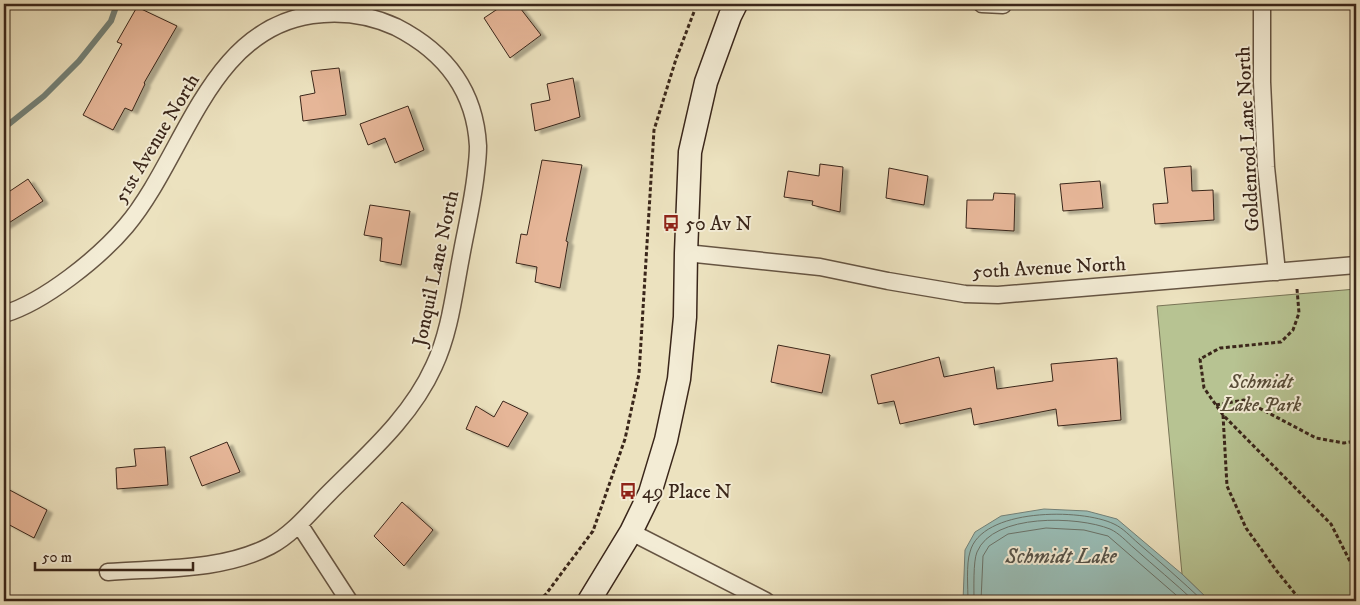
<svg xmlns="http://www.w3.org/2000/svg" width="1360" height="605" font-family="'IM FELL DW Pica',serif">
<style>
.green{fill:#b7c392;stroke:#787456}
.water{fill:#99bdb6;stroke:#738178}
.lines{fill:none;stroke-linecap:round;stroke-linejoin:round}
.shore{stroke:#6a7268;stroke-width:1}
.stream{stroke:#738178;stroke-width:6}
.building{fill:#e6b698;stroke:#3a261a;filter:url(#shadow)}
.street-casing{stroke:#665543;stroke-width:19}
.secondary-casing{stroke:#3a261a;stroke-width:25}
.path{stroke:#3a261a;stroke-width:3;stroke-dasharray:4 2.5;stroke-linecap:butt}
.street{stroke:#f3ecd5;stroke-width:16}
.secondary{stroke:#f3ecd5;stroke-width:22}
.labels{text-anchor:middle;stroke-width:4;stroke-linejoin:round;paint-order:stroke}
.street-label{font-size:20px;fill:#3a261a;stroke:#f3ecd5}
.poi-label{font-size:20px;fill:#3a261a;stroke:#f3ecd5;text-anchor:start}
.park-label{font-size:20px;font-style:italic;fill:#594d38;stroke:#f3ecd5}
.water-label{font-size:21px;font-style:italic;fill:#565349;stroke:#f3ecd5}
</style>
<defs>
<filter id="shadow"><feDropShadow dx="5.5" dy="3" stdDeviation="1" flood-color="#0004"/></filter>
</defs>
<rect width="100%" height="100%" fill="#ece2bf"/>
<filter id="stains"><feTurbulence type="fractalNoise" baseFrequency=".004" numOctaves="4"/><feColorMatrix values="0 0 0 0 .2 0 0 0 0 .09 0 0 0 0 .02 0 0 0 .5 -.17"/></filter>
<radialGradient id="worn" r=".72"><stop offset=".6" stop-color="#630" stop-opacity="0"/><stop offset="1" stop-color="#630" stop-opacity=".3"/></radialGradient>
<!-- green -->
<path class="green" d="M1356 289V601H1210L1182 574 1157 306Z"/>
<!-- water -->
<path class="water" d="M1044 509 1087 511 1117 519 1182 574 1210 601H963L965 550 975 532 1001 516Z"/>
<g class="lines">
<!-- shore -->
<path class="shore" d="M968 601C968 588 966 564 970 552 981 508 1081 508 1114 524 1123 528 1131 537 1138 543 1160 562 1182 581 1203 601
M974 601C974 590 973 561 977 552 993 513 1078 516 1110 529 1119 533 1127 542 1134 548 1154 566 1175 583 1194 601
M981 601 983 556 989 546 1008 534 1046 528 1084 530 1108 536 1183 601"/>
<!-- stream -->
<path class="stream" d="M4 128 44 96 79 61 111 21 117 4"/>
</g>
<!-- building -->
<path class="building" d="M505 4H517L541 35 510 58 484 18Z
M137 7 177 26 144 83 145 84 132 111 125 108 113 130 83 115 122 44 117 42Z
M339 68 346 115 303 121 300 96 315 93 311 71Z
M573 78 580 117 535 131 531 104 550 100 547 84Z
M408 106 424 150 395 163 385 138 368 145 360 124Z
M542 160 582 165 566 241 568 242 560 288 535 282 537 267 516 263 521 234 527 235Z
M820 164 843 167 840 212 812 205 813 201 784 197 788 171 819 176Z
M1191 166 1192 191 1213 190 1214 220 1155 224 1153 204 1168 203 1164 168Z
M889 168 928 176 924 205 886 198Z
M28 179 43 201 4 226V195Z
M1100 181 1103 208 1063 211 1060 184Z
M994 193 1015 194 1014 231 966 228 967 200H993Z
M370 205 410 211 401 265 380 261 382 238 364 235Z
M778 345 830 355 822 393 771 382Z
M939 357 944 377 994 367 997 389 1053 381 1051 364 1117 358 1121 420 1058 426 1056 409 974 425 971 408 900 424 894 401 878 404 871 375Z
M503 401 528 413 508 447 466 429 476 406 494 417Z
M227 442 240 472 202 486 190 457Z
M165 447 168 485 117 489 116 468 136 466 134 449Z
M4 487 47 510 34 538 4 522Z
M402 502 433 530 404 566 374 536Z"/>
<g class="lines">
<!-- street casing -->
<g class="street-casing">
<path id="street" d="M982 4 1003 5
M1262 4V82L1266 167 1277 272
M686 253 820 267 888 281 965 294 998 295 1356 265
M4 314C44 302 99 258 126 226 185 156 208 30 312 15 340 11 370 15 396 27 445 52 475 90 478 146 478 154 477 164 476 172 473 201 466 229 461 257 454 293 450 332 434 366 411 417 368 454 329 493 311 511 293 534 270 546 222 571 161 568 108 572
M299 524 349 601
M631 532 766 601"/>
</g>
<!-- secondary casing -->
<g class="secondary-casing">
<path id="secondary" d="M589 601 631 532 650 493 666 440 679 379 685 317 686 253 690 152 706 82 730 16 736 4"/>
</g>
<!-- path -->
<path class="path" d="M1297 289 1299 313 1293 330 1281 342 1220 348 1200 359 1204 388 1223 415 1331 524 1356 573
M1216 405 1244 400 1316 438 1344 443 1356 441
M1223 415 1227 486 1246 528 1276 570 1301 601
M539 601 546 594 593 531 625 439 639 374 654 130 676 59 697 4"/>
<!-- street -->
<use href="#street" class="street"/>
<!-- secondary -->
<use href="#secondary" class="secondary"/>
</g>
<!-- icons -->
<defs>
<g id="bus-bare" transform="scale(1.35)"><path d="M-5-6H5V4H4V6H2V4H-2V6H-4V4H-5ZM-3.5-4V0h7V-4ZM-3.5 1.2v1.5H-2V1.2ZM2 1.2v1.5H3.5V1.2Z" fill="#8f2418" stroke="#f3ecd5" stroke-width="2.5" paint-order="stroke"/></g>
</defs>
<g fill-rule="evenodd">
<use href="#bus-bare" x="671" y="223"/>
<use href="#bus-bare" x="628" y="491"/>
</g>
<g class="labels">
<!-- street labels -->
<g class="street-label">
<text transform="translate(156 138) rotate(-59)" y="7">51st Avenue North</text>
<text transform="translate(1247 139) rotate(-93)" y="7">Goldenrod Lane North</text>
<text transform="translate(1049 267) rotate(-3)" y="7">50th Avenue North</text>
<text transform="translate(435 268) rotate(-78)" y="7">Jonquil Lane North</text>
</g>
<!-- poi labels -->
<g class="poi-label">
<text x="685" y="230">50 Av N</text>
<text x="642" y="498">49 Place N</text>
</g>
<!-- park labels -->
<g class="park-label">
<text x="1261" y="388">Schmidt<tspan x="1261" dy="23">Lake Park</tspan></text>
</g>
<!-- water labels -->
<g class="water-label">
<text x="1061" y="563">Schmidt Lake</text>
</g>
</g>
<!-- margin -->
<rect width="1360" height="605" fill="none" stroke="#ece2bf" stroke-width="20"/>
<rect x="5" y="5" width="1350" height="595" fill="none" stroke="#3a261a" stroke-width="2.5"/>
<rect x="10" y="10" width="1340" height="585" fill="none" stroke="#3a261a"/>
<!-- scale -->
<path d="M35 562v8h158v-8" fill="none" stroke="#3a261a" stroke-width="2.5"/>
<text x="42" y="562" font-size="15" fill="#3a261a" stroke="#f3ecd5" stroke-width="4" paint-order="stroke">50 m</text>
<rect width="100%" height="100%" filter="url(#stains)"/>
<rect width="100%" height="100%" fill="url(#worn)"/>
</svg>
